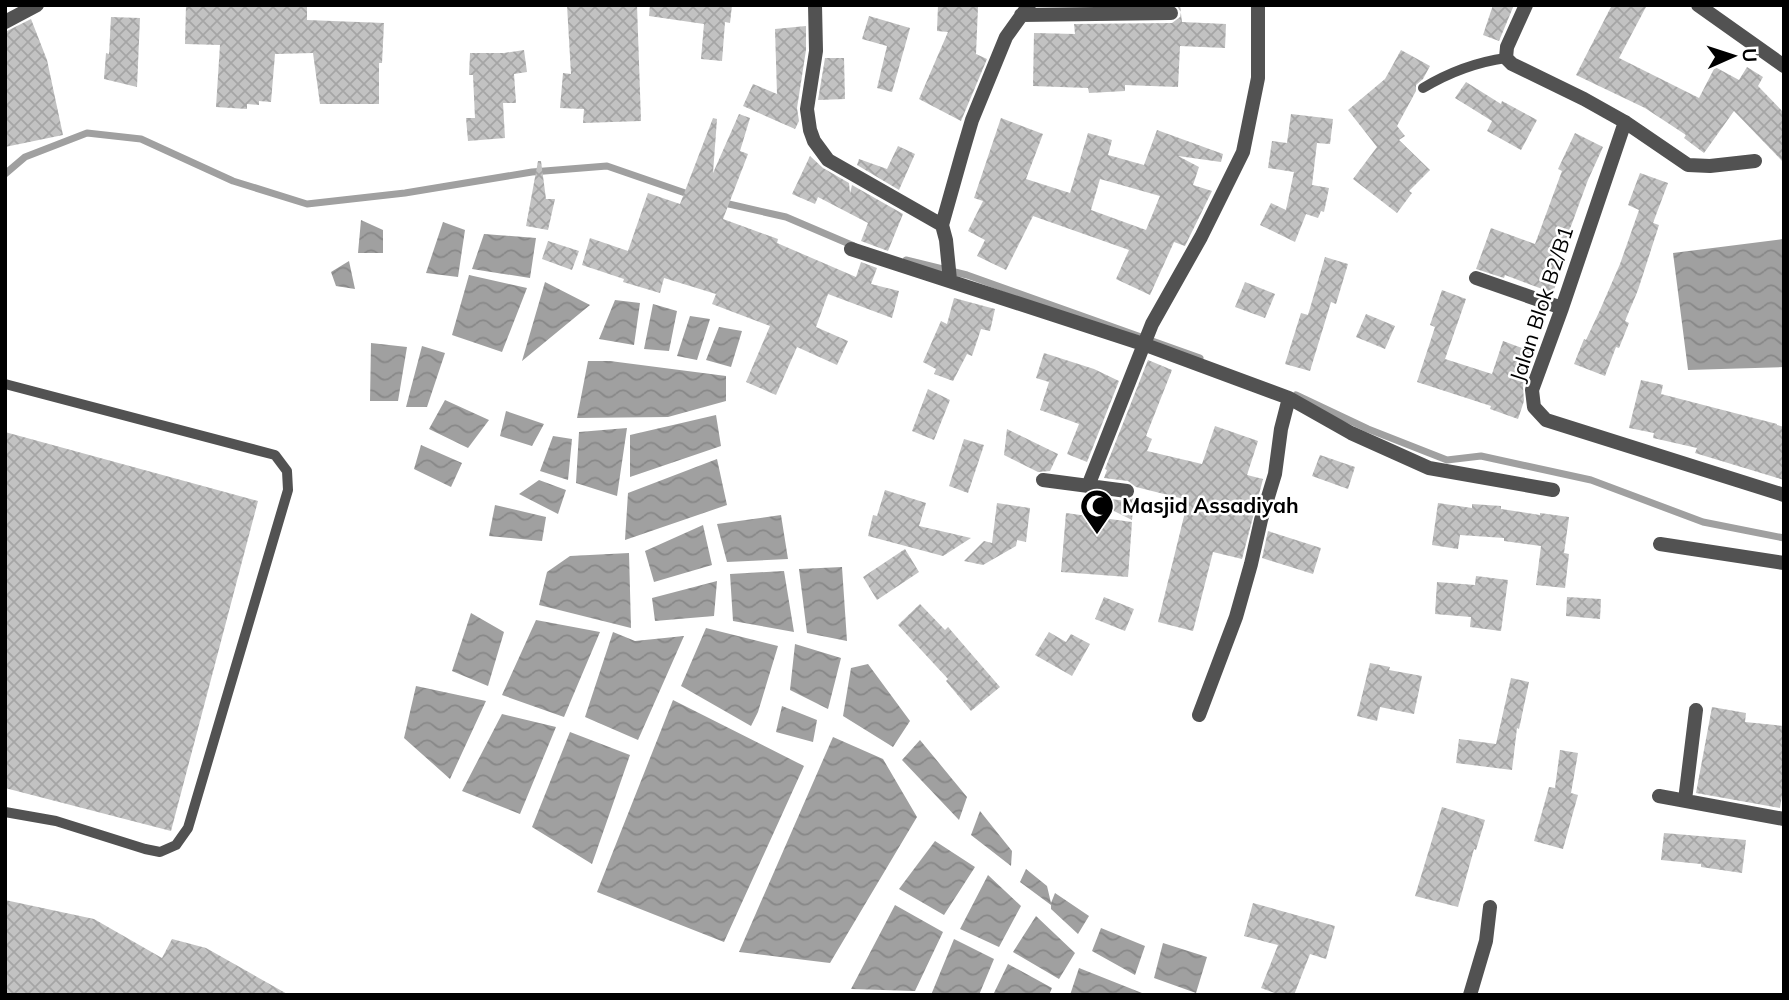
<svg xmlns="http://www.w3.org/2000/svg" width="1789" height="1000" font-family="Mulish,sans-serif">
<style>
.water{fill:url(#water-waves)}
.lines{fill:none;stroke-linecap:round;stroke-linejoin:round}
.stream{stroke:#a0a0a0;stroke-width:7}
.building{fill:url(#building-cross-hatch);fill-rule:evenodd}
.service{stroke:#525252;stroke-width:10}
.minor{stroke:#525252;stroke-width:14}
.labels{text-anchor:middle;stroke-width:5;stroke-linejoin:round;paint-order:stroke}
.street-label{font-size:21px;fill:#000;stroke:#fff}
.poi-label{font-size:21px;font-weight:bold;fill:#000;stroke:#fff;text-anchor:start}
</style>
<defs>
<pattern id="water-waves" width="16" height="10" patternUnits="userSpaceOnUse" patternTransform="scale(1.75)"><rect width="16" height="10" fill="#a0a0a0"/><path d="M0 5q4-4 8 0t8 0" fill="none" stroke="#888"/></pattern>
<pattern id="building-cross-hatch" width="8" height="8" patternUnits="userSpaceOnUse" patternTransform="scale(1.75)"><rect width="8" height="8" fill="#c2c2c2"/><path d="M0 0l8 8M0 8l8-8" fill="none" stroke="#a5a5a5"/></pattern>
</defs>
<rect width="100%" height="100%" fill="#fff"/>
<!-- water -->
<path class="water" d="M361 220 383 230V253H358Z
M443 222 465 230 458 277 426 273Z
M484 234 536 238 530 278 472 269Z
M1784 239V367L1688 370 1673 253Z
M349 261 355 289 336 286 331 272Z
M469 275 527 288 502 352 452 335Z
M545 282 590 305 522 361Z
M615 300 640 303 634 345 599 339Z
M653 304 677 311 669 351 644 349Z
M690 316 710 319 697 360 677 356Z
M719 327 742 331 731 367 706 360Z
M371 343 407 347 398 401H370Z
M422 346 445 353 427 407H406Z
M588 361H610L726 376V401L668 417 577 418Z
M445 400 489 420 468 448 429 429Z
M506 411 544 424 532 446 500 436Z
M716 415 721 446 630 477V435Z
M627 428 617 496 576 483 579 432Z
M553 436 572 439 568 480 540 471Z
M421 445 462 463 451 487 414 469Z
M717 459 727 505 625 540 628 493Z
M539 480 566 490 558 514 519 494Z
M495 505 546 517 542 541 489 536Z
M781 515 788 559 727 562 717 524Z
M703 525 712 565 654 582 645 551Z
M629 553 631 628 539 605 547 572 570 556Z
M842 567 847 641 807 633 799 569Z
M784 571 794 632 733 621 730 574Z
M717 581 714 616 655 621 652 598Z
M471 613 504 632 488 686 452 671Z
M536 620 600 632 564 717 502 695Z
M706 628 778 646 758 712 751 726 681 686Z
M613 632 635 641 684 636 638 740 585 717Z
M795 644 841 658 828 709 790 690Z
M868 664 910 721 893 747 843 716 851 668Z
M416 686 486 701 450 779 404 738Z
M673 700 804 766 724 942 597 892Z
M782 706 817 720 813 742 776 732Z
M502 714 556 727 520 814 462 791Z
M570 732 630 755 592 864 532 827Z
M833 737 883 759 917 817 830 963 739 952Z
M920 740 967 797 959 820 902 760Z
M980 811 1012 851 1011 866 971 835Z
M935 841 975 867 944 915 899 889Z
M1026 869 1047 886 1051 903 1055 893 1089 916 1078 934 1051 909V905L1020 882Z
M988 875 1021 906 999 947 960 929Z
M895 905 943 932 915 991 851 989Z
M1036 916 1075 953 1059 979 1013 952Z
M1101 928 1145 946 1135 975 1092 951Z
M954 939 994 959 979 995H931Z
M1163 943 1207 957 1196 993 1154 978Z
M1008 964 1052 988 1049 995H993Z
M1079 968 1147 995H1070Z"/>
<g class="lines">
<!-- stream -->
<path class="stream" d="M5 174 25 157 87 133 141 139 233 181 307 204 405 193 532 172 607 166 691 195
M720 202 786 217 854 246
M906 260 967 275 1200 358
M1296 395 1368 429 1447 460 1481 456 1591 480 1703 522 1784 538"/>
</g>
<!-- building -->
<path class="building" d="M186 5H307V20L384 23 382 63H379V104H320L313 53 275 54 271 102 259 101V105L247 104V109L216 107 220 45 185 44Z
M567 5H637L641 121 583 123 584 109 560 108 563 73 571 74Z
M650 5H732L730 23 725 22 722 61 701 59 704 24 649 16Z
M938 5 978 7 976 54 987 59 961 121 919 99 948 32 937 31Z
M1176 5H1180L1182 22 1226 24 1225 48 1180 46 1178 87 1125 85V91L1089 93 1088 88 1033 86 1034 33 1075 34 1074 24 1172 23 1180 17 1181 12Z
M1493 5H1514L1499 41 1483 35Z
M1612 5H1647L1619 58 1699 98 1715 67 1739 80 1747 67 1763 77 1758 86 1784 113V163L1734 111 1704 153 1684 138 1686 135 1645 108 1576 75Z
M869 16 910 28 892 92 877 88 887 46 862 39Z
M111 17 140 18 137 87 104 79 106 53 109 54Z
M31 19 47 60 63 135 5 147V32Z
M806 26V50L797 108 799 121 795 129 743 106 753 84 777 94 775 29Z
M524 50 527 72 514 74 516 103H503L505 138 468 141 466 118H475L473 75H469L470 53H504Z
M1401 50 1430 66 1423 79 1416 85V91L1397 126 1405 136 1399 140 1430 170 1409 191 1412 193 1397 213 1353 179 1377 147 1348 110 1385 79Z
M825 58H844L845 99 818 100Z
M1466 82 1501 104 1502 101 1537 120 1521 150 1487 131 1492 121 1455 98Z
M739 114 750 118 740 151 748 154 723 219 778 239 777 243 856 277 861 262 877 268 871 284 899 291 892 318 828 294 816 327 848 341 837 365 797 347 776 395 746 382 770 326 712 304 716 294 664 278 660 293 623 282 624 279 582 265 590 238 628 251 648 193 680 204 713 118 717 119 713 173Z
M1291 114 1333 119 1330 144 1317 143 1312 185 1329 188 1324 212 1321 211 1318 218 1306 214 1295 242 1260 225 1271 203 1286 210 1294 172 1268 168 1272 141 1287 143Z
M1001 118 1043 134 1026 179 1070 193 1088 133 1112 140 1108 155 1144 165 1157 130 1223 154 1221 162 1178 156 1199 167 1193 185 1212 191 1185 246 1174 242 1150 295 1116 279 1129 250 1033 216 1006 270 977 256 985 240 968 231 983 201 974 198ZM1100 179 1160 196 1146 230 1091 210Z
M1575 133 1603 147 1588 180 1560 256 1565 258 1553 293 1505 275 1504 278 1476 269 1491 228 1535 244 1562 171 1558 169Z
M898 146 915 154 899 190 857 165 859 159 887 169Z
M810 156 823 168 849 183 850 194 852 185 903 214 888 251 861 241 868 223 818 197 815 204 792 194Z
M538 161H541L546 199H555L548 230 526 226Z
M1640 173 1668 183 1653 223 1659 225 1638 290 1625 321 1629 323 1619 348 1616 347 1605 376 1574 364 1584 339 1586 340 1600 310 1620 264 1639 210 1628 205Z
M548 241 579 251 572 270 542 259Z
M1325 257 1348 264 1336 304 1331 302 1310 371 1285 364 1301 313 1308 315Z
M1245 282 1275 294 1265 318 1235 307Z
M1442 290 1466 299 1445 359 1492 374 1503 341 1533 352 1525 375 1527 376 1523 387 1524 401 1518 419 1490 409 1491 406 1417 382 1435 327 1430 325Z
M954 298 995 309 990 331 981 329 972 356 967 354 953 381 934 374 936 369 923 362 941 321 947 324Z
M1366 314 1395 326 1385 349 1356 337Z
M1044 353 1094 369 1119 381 1087 462 1067 454 1079 424 1040 410 1049 382 1036 378Z
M1148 360 1172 370 1146 436 1152 439 1147 451 1202 464 1215 426 1258 441 1247 475 1263 479 1242 559 1213 552 1193 631 1158 622 1188 500 1136 487 1128 481 1104 478 1107 470 1105 469Z
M1641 380 1663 385 1661 394 1777 424V425L1784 427V480L1695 453 1697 448 1653 438 1654 433 1629 428Z
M928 389 950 400 934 440 912 431Z
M1007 429 1058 454 1050 471 1038 472 1004 455Z
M5 432 258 501 171 831 5 788Z
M964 439 984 445 968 493 949 486Z
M1320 455 1355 467 1348 489 1312 476Z
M885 490 926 503 919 526 971 538 943 556 868 536 873 515 877 516Z
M1096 497 1126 501 1134 498 1132 520 1094 501Z
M997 503 1030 508 1026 542 1017 540 1016 546 983 565 964 561 984 541 992 543Z
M1438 503 1472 508V504L1501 506V509L1540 515V513L1569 517 1564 553 1569 554 1565 588 1536 585 1541 546 1504 541V538L1460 535 1458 549 1432 545Z
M1066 513 1132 522 1128 577 1061 572Z
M1268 531 1321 548 1313 574 1262 558Z
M905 549 919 572 877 600 863 577Z
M1476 576 1508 580 1501 631 1470 627 1471 617 1435 614 1437 582 1475 585Z
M1104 597 1134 609 1125 631 1095 619Z
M1567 597 1601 599 1600 619 1566 616Z
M920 604 945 630 948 627 1000 687 971 711 946 681 948 679 898 625Z
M1049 632 1066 642 1071 634 1090 644 1072 676 1035 655Z
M1370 663 1390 667 1389 670 1422 676 1414 714 1380 707 1377 721 1357 716Z
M1511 678 1529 682 1519 729 1517 728 1512 770 1456 763 1459 739 1496 744Z
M1712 707 1746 713 1745 722 1784 726V783L1780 808 1696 793Z
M1560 750 1578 753 1571 793 1578 795 1563 849 1534 841 1549 787 1555 788Z
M1442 807 1485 820 1476 850 1474 849 1458 907 1415 896Z
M1664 833 1746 840 1742 873 1701 867V864L1661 860Z
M5 900 94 919 162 958 172 939 206 948 289 995H5Z
M1253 903 1335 926 1326 959 1310 954 1294 995H1280L1261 988 1278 945 1244 936Z"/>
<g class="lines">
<!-- service -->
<path class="service" d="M1423 88C1448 73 1477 62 1506 58
M5 384 275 455 287 471 288 490 188 828 176 845 160 852 145 849 56 821 5 812"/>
<!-- minor -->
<path class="minor" d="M815 5 816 51 807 109 810 130 814 141 828 160 942 225
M1526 5 1507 47 1506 58 1512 64 1584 99 1625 122 1688 165 1710 166 1755 161
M1698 5 1784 66
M1021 15 1171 13
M5 22 37 5
M1625 122 1562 308 1532 390 1534 407 1546 420 1784 495
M851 249 1143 344 1289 398 1351 433 1429 468 1553 490
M1476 278 1562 308
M950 280 946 240 942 225 962 154 972 120 1006 37 1029 5
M1043 480 1127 491
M1088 486 1152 324 1201 237 1243 152 1258 78V5
M1660 544 1784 563
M1199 715 1236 617 1251 564 1261 520 1275 474 1281 429 1289 398
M1659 796 1784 819
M1685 800 1696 710
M1470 995 1486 941 1490 907"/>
</g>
<!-- icons -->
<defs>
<g id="mosque-pin" transform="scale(1.75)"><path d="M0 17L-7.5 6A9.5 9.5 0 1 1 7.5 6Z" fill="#000" stroke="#fff"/><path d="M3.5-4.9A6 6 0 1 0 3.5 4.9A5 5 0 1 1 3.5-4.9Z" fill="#fff"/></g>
</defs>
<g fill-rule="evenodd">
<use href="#mosque-pin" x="1097" y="506"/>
</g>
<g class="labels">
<!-- street labels -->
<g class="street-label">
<text transform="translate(1542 304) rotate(-72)" y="7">Jalan Blok B2/B1</text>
</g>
<!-- poi labels -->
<g class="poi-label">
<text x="1122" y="513">Masjid Assadiyah</text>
</g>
</g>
<!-- border -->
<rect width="1789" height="1000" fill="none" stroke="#000000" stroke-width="14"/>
<!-- north arrow -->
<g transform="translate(1733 56) rotate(87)" stroke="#ffffff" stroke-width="5" paint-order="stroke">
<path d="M0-5L12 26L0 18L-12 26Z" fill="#000000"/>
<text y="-10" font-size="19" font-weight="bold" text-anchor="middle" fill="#000000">U</text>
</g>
</svg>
